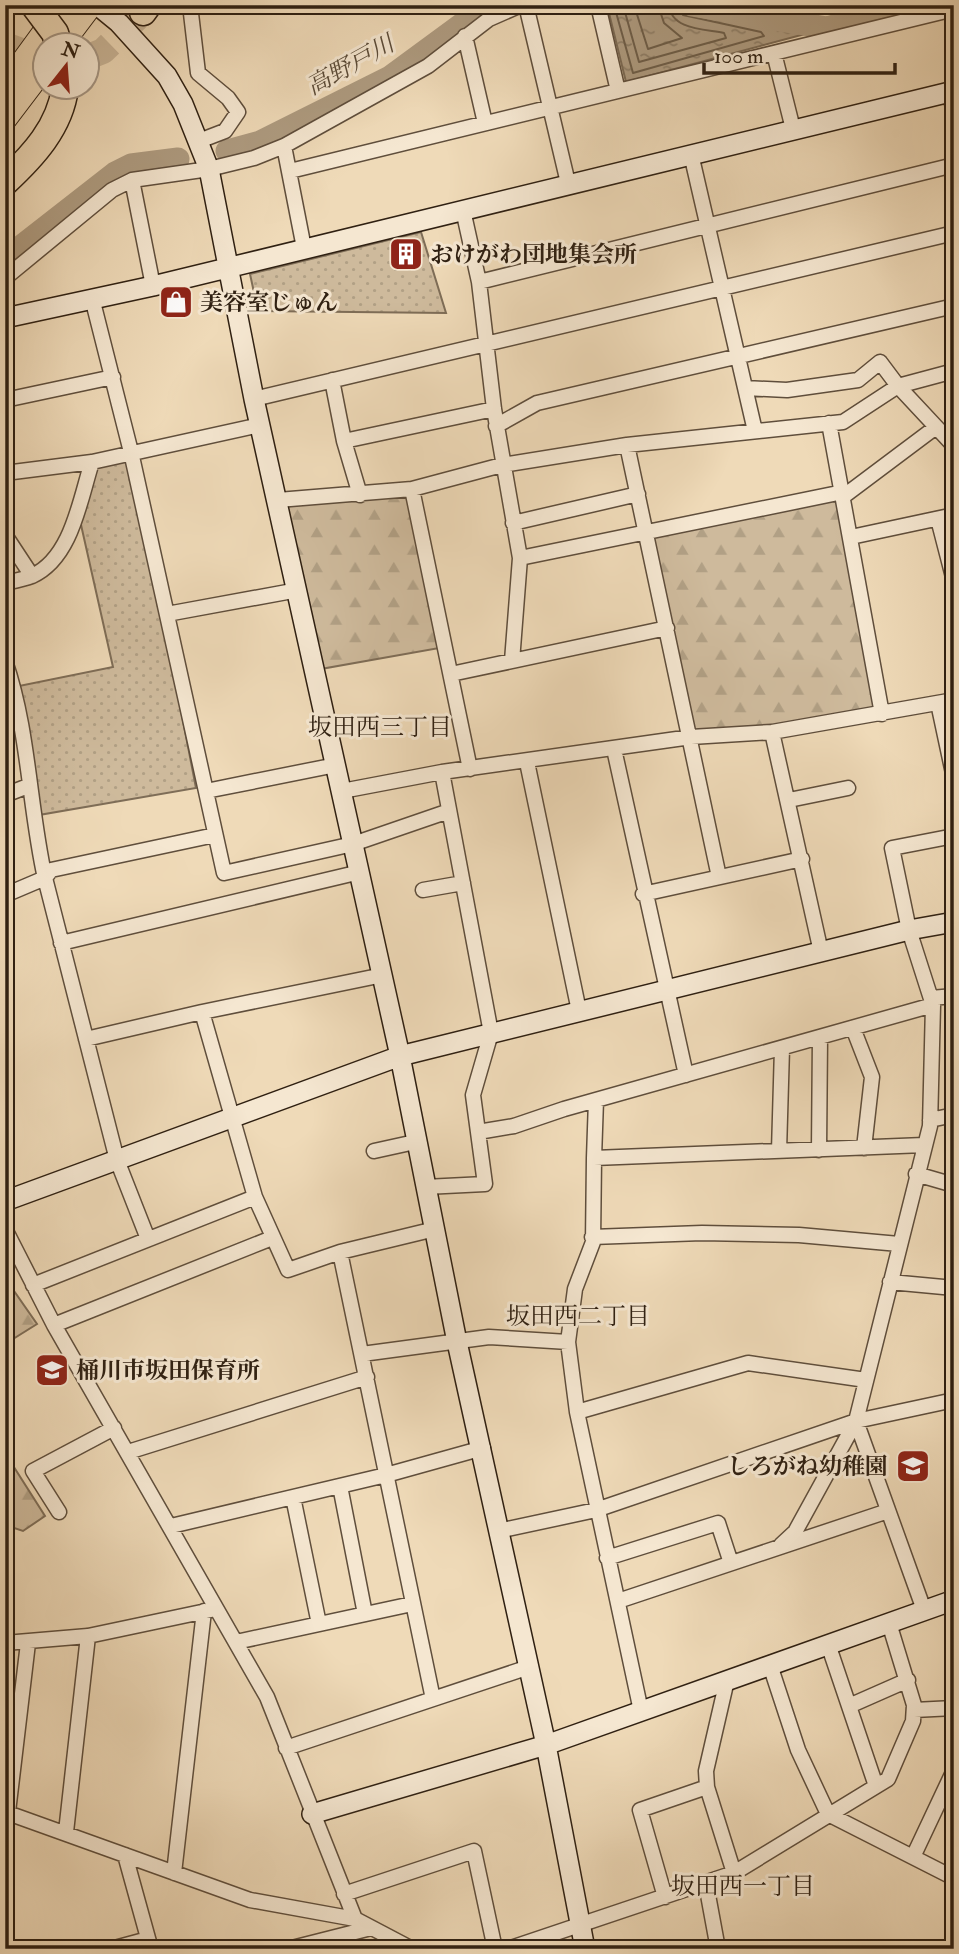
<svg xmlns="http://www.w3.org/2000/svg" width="959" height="1954" font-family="'IM FELL Double Pica','Noto Serif JP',serif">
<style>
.forest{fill:url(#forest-firs);stroke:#7e6d57;stroke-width:2}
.park{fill:url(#park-dots);stroke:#7e6d57;stroke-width:2}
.water{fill:url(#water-ripples);stroke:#7b6a54;stroke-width:2}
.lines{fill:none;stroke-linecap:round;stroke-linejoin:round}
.shore{stroke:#6e5e49;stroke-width:2}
.river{stroke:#ae9b80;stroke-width:23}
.highway-tunnel{stroke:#c9b597;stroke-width:26;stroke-dasharray:26 13;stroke-linecap:butt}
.street-casing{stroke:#5f4e3c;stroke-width:17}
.secondary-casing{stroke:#2f2012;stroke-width:22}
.primary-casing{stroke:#2f2012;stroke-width:25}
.highway-casing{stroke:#2f2012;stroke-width:29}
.street{stroke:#f5e7d1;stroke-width:14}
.secondary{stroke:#f5e7d1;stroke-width:19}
.primary{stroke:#efdab8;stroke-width:23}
.highway{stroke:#efdab8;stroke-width:26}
.highway-bridge-casing{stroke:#2f2012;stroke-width:29;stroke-linecap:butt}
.highway-bridge{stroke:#efdab8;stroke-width:26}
.labels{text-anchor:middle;stroke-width:6;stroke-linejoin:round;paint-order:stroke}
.poi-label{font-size:23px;font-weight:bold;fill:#2f2012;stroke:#f5e7d1;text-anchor:start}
.water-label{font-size:24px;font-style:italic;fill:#5b4b38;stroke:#f5e7d1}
.neighbourhood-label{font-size:24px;fill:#2f2012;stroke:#f5e7d1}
</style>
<defs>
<pattern id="forest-firs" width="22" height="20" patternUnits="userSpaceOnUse" patternTransform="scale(1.75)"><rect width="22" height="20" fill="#ceba9c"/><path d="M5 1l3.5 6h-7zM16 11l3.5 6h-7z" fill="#b1a085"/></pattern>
<pattern id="park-dots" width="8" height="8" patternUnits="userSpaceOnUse" patternTransform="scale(1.75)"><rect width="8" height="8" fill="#ceba9c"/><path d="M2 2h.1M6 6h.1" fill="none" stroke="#b1a085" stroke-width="1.8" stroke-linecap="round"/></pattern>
<pattern id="water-ripples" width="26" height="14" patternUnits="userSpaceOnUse" patternTransform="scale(1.75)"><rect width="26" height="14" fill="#ae9b80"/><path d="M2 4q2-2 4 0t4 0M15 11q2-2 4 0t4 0" fill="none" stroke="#8e7e67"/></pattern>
</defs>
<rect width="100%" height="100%" fill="#efdab8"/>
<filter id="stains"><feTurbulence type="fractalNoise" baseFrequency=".00286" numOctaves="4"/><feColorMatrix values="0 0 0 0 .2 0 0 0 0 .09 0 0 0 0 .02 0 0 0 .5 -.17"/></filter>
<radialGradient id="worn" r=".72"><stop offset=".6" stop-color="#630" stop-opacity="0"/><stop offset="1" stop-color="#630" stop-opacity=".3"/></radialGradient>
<!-- forest -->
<path class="forest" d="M412 489 445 647 315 670 278 500Z
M843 492 882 714 691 737 646 532Z
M5 1278 37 1324 5 1344Z
M5 1453 45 1516 23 1531 5 1525Z"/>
<!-- park -->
<path class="park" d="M421 232 446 313 258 311 250 274Z
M131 452 196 788 33 816 14 687 113 667 77 507 92 462Z"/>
<!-- water -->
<path class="water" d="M607 5H670L805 34 626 82Z"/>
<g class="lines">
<!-- shore -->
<path class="shore" d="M614 5 633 73 764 36 761 32 683 15 678 5
M623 5 639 62 726 38 724 33C705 29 671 30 669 5
M634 5 648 49 682 38 664 23 658 5"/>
<!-- river -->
<path class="river" d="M692 5 827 28 907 5
M227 151 260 142 390 77 488 5
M5 259 115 173 131 165 178 159"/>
<!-- highway-tunnel -->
<path class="highway-tunnel" d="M5 45 46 60
M88 57 103 51 143 12"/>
<!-- street casing -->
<g class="street-casing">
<path id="street" d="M190 5 198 73 228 98 238 112 225 131 199 141
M526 5 568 183
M598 5 618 91
M465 36 485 123
M774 53 793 129
M949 92 954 111
M284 146 304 248
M691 154 755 431
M290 171 954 9
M132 180 153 286
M463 210 479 282 494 409 520 558 512 661
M5 278 112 190 132 180 209 169 254 158 284 146 428 66 489 19 521 5
M479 282 954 165
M92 298 131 452 224 873 353 844 449 811
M332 380 344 441 360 495
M745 388 787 390 858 380 880 362 898 386 954 446
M254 399 954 233
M5 400 113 377
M829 423 882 714
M496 426 537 403 954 306
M344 441 494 409
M627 445 719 877
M5 473 92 462 260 425
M412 489 470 769
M844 496 936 427
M278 500 412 489 502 465 627 445 843 422 898 386 954 371
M938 519 954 581
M513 523 638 494
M5 535 32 576
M851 537 954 515
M520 558 843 492
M5 583C14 581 24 579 32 576 72 558 80 499 92 462
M167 614 298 590
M5 661C29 730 29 807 45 878L117 1160 148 1239
M451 674 667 628
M938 703 954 778
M772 732 821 952
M614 749 686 1075
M527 762 579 1011
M206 791 336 765
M342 791 442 772 691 737 772 732 954 700
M5 795 28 786
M789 800 848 788
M423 890 463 883
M643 894 802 859
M5 895 45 878 51 870 215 835
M61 943 360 872
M931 998 954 996
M202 1012 383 975
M853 1028 872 1077 864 1148
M86 1039 202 1012 255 1197 288 1270 340 1252 435 1229
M596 1100 594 1158 924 1145
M930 1120 954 1115
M478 1132 514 1126 564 1109 933 1005
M819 1150 820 1037
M374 1151 415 1142
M779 1151 782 1048
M916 1174 954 1185
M425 1187 485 1184 473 1095 491 1033 442 772
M5 1229 54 1325 267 1697 355 1919
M592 1237 702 1233 799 1235 899 1244
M340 1252 433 1699
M890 1282 954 1288
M33 1285 255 1197
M54 1325 272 1238
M362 1354 489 1337 568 1342
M577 1412 568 1342 575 1289 593 1242 594 1158
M856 1421 924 1610
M128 1452 367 1377
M340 1486 365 1614
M293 1497 319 1624
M59 1512 33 1471 114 1428
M171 1526 386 1475 483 1448
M498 1531 596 1510 856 1421 954 1400
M781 1545 795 1532 856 1421 930 1126 933 1005 909 930 892 848 954 836
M607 1558 718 1523 731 1563
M618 1601 888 1511
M236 1642 412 1604
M5 1643 88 1636 211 1610
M828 1644 876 1786
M770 1665 798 1750 828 1814 954 1878
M727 1680 706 1771 707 1787 734 1873
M849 1706 908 1680
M914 1710 954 1708
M641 1711 577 1412 748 1363 866 1380
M286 1748 529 1667
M5 1812 250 1900 355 1919 412 1949
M8 1812 28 1643
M66 1832 88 1636
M125 1855 151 1949
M913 1857 954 1770
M174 1873 204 1611
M706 1884 718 1949
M344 1894 474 1851 495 1949
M665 1897 640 1810 707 1787
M111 1949 148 1939
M288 1949 371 1928
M508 1949 734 1873 888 1779 913 1721 914 1705 889 1623"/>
</g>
<!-- secondary casing -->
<g class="secondary-casing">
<path id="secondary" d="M97 5 119 23 167 76 183 104 209 169 254 399 400 1056 457 1342 546 1745 585 1949
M5 318 153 286 954 91
M5 1201 400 1056 909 930 954 922
M312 1814 546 1745 954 1600"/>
</g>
<!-- primary casing -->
<g class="primary-casing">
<path id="primary" d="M60 46 91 5
M5 86 64 5
M5 119 46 65"/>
</g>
<!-- highway casing -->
<g class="highway-casing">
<path id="highway" d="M143 12 148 5
M5 182C33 156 60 127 65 88"/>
</g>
<!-- street -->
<use href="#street" class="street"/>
<!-- secondary -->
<use href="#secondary" class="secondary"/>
<!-- primary -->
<use href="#primary" class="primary"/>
<!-- highway -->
<use href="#highway" class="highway"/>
<!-- highway-bridge casing -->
<g class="highway-bridge-casing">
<path id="highway-bridge" d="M34 5 55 33 59 46"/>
</g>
<!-- highway-bridge -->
<use href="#highway-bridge" class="highway-bridge"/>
</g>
<!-- icons -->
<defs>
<g id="building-square" transform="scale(1.75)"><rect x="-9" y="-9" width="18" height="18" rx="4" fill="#8f2418" stroke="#f5e7d1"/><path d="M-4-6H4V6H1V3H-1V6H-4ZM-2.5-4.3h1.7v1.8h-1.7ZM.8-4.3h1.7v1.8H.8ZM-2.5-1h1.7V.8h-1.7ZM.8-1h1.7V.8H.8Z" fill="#fff"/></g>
<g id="shop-square" transform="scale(1.75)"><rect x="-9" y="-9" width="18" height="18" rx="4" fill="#8f2418" stroke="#f5e7d1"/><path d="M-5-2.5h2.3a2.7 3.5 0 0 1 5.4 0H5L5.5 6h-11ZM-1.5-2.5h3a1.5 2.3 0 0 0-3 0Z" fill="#fff"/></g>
<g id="school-square" transform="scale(1.75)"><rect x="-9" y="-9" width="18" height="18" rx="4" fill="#8f2418" stroke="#f5e7d1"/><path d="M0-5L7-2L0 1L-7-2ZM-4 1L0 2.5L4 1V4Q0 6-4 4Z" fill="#fff"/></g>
</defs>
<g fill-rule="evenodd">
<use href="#building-square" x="406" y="254"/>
<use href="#shop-square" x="176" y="302"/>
<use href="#school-square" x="52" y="1370"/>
<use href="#school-square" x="913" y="1466"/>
</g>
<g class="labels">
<!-- poi labels -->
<g class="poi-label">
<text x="430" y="262">おけがわ団地集会所</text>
<text x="200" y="310">美容室じゅん</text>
<text x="76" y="1378">桶川市坂田保育所</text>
<text x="888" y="1474" text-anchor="end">しろがね幼稚園</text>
</g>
<!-- water labels -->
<g class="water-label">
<text transform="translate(350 65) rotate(-29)" y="8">高野戸川</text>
</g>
<!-- neighbourhood labels -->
<g class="neighbourhood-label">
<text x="380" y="735">坂田西三丁目</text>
<text x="578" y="1324">坂田西二丁目</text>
<text x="743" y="1894">坂田西一丁目</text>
</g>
</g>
<!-- margin -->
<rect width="959" height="1954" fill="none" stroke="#efdab8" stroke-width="28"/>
<rect x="7" y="7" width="945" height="1940" fill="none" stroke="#2f2012" stroke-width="3.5"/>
<rect x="14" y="14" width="931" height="1926" fill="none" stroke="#2f2012" stroke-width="2"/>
<!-- north arrow -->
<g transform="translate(66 66) rotate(17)"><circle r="33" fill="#f5e7d1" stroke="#a69785" stroke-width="2"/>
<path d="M0-5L12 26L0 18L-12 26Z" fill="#8f2418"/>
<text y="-10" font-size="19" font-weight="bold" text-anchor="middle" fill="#2f2012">N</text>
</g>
<!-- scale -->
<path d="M704 63v10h191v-10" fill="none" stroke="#2f2012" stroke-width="3.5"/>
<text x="714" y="63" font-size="21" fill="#2f2012" stroke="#f5e7d1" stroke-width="5" paint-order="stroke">100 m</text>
<rect width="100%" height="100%" filter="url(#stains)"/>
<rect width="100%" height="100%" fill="url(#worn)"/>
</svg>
